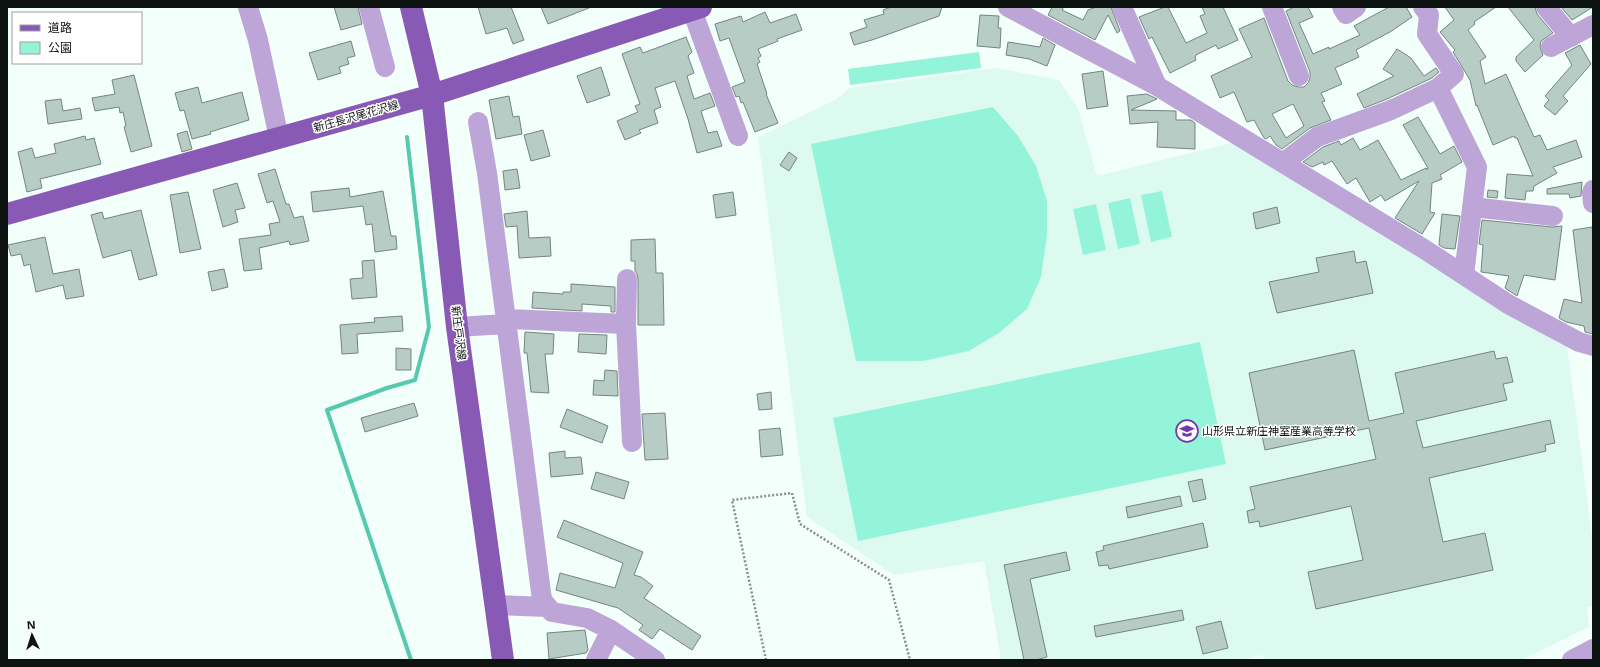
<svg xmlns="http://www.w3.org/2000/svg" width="1600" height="667" font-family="'Open Sans','Noto Sans JP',sans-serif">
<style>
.built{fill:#ddfaf1}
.green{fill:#94f4da}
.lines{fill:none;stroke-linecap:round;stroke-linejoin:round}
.stream{stroke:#57c9ae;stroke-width:4}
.building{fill:#b8ccc6;stroke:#738580;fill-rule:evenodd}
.path{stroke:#88918e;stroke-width:2.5;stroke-dasharray:2 2;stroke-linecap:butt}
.minor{stroke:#bda5d8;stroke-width:20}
.major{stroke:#8859b5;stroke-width:22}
.labels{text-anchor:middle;stroke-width:3;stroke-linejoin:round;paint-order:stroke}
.street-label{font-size:11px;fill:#0c1311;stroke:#fff}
.poi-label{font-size:11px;fill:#0c1311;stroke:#fff;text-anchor:start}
</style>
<rect width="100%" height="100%" fill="#f3fffb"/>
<!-- built -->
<path class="built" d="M997 68 1059 80 1078 108 1097 176 1231 143 1544 334 1567 345 1593 543V606L1587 607 1589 627 1522 660H1265L1263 655 1238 660H1001L984 561 894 575 807 517 758 137 835 100 850 88Z"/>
<!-- green -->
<path class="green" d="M979 52 981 68 850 85 848 69Z
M993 107 1018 136 1036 166 1047 201V235L1041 277 1027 309 999 333 969 351 923 361H856L811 144Z
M1162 191 1172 237 1151 242 1141 195Z
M1130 198 1140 244 1118 249 1108 203Z
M1096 204 1106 250 1083 255 1073 209Z
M1200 342 1226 464 858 541 833 418Z"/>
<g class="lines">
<!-- stream -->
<path class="stream" d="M407 137 429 327 415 380 387 388 327 410 411 660"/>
</g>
<!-- building -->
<path class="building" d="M334 7H358L362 24 341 30Z
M478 7H511L524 40 513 44 507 28 486 34Z
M541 7H589V8L548 24Z
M891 7H942L939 16 872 40 854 45 850 33 867 27 864 20 884 14 883 10Z
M1052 7H1064L1062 10 1083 20 1088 10 1096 7H1111L1120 31 1117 33 1108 15 1095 40 1048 15Z
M1165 7H1168L1186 43 1207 33 1200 16 1205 14 1202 7H1223L1238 40 1218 49 1216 45 1196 55 1195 57 1196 60 1170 73 1152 37 1149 39 1139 17Z
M1294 7H1308L1313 17 1299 23 1313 54 1329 47V49L1360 35 1354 26 1389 7H1406L1412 17 1390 32 1356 50 1359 57 1335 68 1342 84 1321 93 1325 101 1322 102 1331 120 1310 128 1282 149 1276 145 1270 136 1266 139 1264 138 1254 120 1247 122 1234 92 1220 98 1211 76 1252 57 1239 29 1264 18 1288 81 1292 85 1298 87H1304L1308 83 1310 78V72L1286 11ZM1293 104 1304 126 1286 138 1272 114Z
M1445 7H1496L1474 22 1475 24 1468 30 1486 57 1480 61 1485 84 1506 74 1534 137 1540 135 1547 150 1576 140 1582 157 1553 167 1557 173 1534 186 1533 191H1526L1525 200 1505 198 1507 174 1533 176 1517 138H1515L1514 136 1493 145 1477 105 1476 106 1470 80 1453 52 1455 50 1440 32 1454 20Z
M1508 7H1535L1537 14 1553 33 1541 41 1540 47 1543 55 1525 72 1516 61V57L1534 40Z
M1561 7H1593L1572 20Z
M765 12 770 23 796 14 802 30 777 39 778 41 758 49 761 56 758 58 760 62 757 64 767 94H766L778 123 755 132 743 102 741 103 739 96 736 97 732 87 745 82 729 38 720 41 715 24 741 16 743 22Z
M980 15 999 16 998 28H1001L1000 48 977 46Z
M686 37 692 52 688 56 694 73 687 76 694 99 710 93 715 106 701 111 708 133 717 131 722 146 697 153 688 119 675 81 655 88 661 107 654 110 658 123 639 130 641 133 625 140 617 121 638 112 635 106 640 104 622 54 640 47 643 53Z
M1043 38 1055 45 1047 66 1029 59 1006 55 1008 42 1040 47Z
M351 41 355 56 347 58 349 64 339 67 341 73 318 80 309 53Z
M1580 45 1591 64 1563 96 1568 101 1555 115 1544 106 1549 100 1545 96 1572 65 1565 53Z
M1397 49 1411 58 1424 76 1436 68 1439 72 1432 78 1387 99 1364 108 1357 94 1394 76 1383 69Z
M601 67 610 95 587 103 577 76Z
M1103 71 1108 106 1087 109 1082 74Z
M134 75 152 146 131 152 124 127 126 126 123 112 120 113 119 107 95 111 92 98 115 94 112 80Z
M198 87 202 103 242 92 249 120 210 132 211 134 192 139 184 110 180 111 175 93Z
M1147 94 1157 99 1131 110 1176 111V120H1191L1195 123V149L1157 147 1158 122 1130 124 1127 96Z
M509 96 513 117 519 116 522 134 496 139 489 100Z
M61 99 63 111 80 108 82 119 48 124 45 101Z
M1418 117 1440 154 1454 146 1462 162 1440 175 1442 179 1432 183 1430 212 1435 213 1422 234 1395 218 1419 181 1385 201 1381 195 1370 202 1356 178 1347 184 1332 161 1324 165 1323 162 1312 167 1303 162 1323 147 1339 141 1341 145 1353 138 1360 150 1378 140 1401 180 1426 168 1427 170 1428 168 1403 125Z
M543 130 550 156 531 161 524 135Z
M187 131 192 149 182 152 177 134Z
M85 136 86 140 94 138 101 164 40 179 42 188 27 192 18 152 32 148 35 158 56 153 54 144Z
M789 152 797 158 789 171 780 165Z
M275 169 286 204H289L294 218 303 216 309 241 290 245 289 241 259 248 262 269 244 271 239 239 271 235 269 224 280 222 273 201 267 203 258 174Z
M517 169 520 188 505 190 503 171Z
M1582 182 1581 196 1570 198 1569 194H1547V189Z
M237 183 245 208 235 210 238 222 223 227 213 190Z
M349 188 350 197 383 191 391 236H396L397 249 375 252 372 224 366 225 363 206 313 212 311 192Z
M1488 190 1498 191 1497 198 1487 197Z
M188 192 201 249 180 253 170 195Z
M733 192 736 215 716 218 713 195Z
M1277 207 1280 223 1256 229 1253 213Z
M141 210 157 275 139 280 131 250 103 258 91 215 102 212 104 219Z
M527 211 529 238 550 237 551 256 519 258 517 226 506 227 504 214Z
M1442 214 1460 216 1455 249 1444 248 1439 245Z
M1482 220 1552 227 1562 226 1555 280 1524 275 1517 296 1505 288 1509 276 1481 272 1483 245 1479 244Z
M1592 227 1593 233V334L1585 332 1584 326 1566 322 1559 318 1564 299 1582 303 1573 230Z
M45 237 53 274 79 269 84 296 66 299 63 285 36 292 30 264 24 266 21 254 11 256 8 245Z
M655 239 656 273H663L664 325H638V279L637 274 635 271V261H631V240Z
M1354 251 1356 263 1366 261 1373 293 1277 313 1269 282 1319 272 1316 258Z
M374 260 377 297 352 299 350 279 363 278 362 261Z
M224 269 228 287 212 291 208 272Z
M571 284 615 287V312H611V306L582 304V311L532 308 533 292 563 294V292H571Z
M402 316 403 331 357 334 358 353 342 354 340 325 375 322 374 318Z
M525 332 554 334 553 354H545L549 393 531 392 527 353H524Z
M579 334 607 335 606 354 578 352Z
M396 348 411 349V370H396Z
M1354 350 1369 421 1404 413 1395 373 1494 351 1496 359 1507 357 1513 382 1503 384 1507 400 1416 421 1423 448 1550 420 1555 443 1545 445 1546 451 1429 478 1443 542 1485 533 1493 570 1316 609 1308 572 1363 560 1351 506 1260 527 1259 521 1249 523 1247 511 1255 509 1250 487 1376 459 1369 428 1265 450 1249 373Z
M605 370 617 371 618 396 593 395 594 380 604 381Z
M771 392 772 409 759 410 757 394Z
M414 403 418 416 365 432 361 418Z
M567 409 608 426 602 443 560 427Z
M665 413 668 459 645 460 642 414Z
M780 428 783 455 761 457 759 430Z
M565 451V458L581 457 583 474 551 477 549 453Z
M596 472 629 482 624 499 591 489Z
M1202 479 1206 499 1193 502 1188 482Z
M1180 496 1182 506 1128 518 1126 507Z
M564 520 643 552 634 575 641 577 653 586 644 598 701 636 692 650 660 629 652 639 639 630 643 625 618 608 556 590 560 573 615 588 623 563 557 537Z
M1203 523 1208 547 1109 569 1108 565 1099 566 1096 552 1104 550 1103 546Z
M1066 552 1070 570 1030 579 1047 657 1036 660H1024L1004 565Z
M1182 610 1184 620 1096 637 1094 626Z
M1221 621 1228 648 1203 654 1196 627Z
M585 630 588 650 586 653 549 659 547 633Z"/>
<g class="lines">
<!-- path -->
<path class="path" d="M766 660 732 500 792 493 800 524 889 580 910 660"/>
<!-- minor -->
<path class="minor" d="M248 7 258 40 279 138
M369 7 385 67
M1008 7 1157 86 1424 249 1508 304 1579 342 1593 346
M1122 7 1157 86
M1272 7 1299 76
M1342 7 1346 14 1356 7
M1546 7 1571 37
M692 10 738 136
M1551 47 1593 25
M1438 88 1477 167 1464 275
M478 122 487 173 542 600 552 612 587 618 611 630 655 660
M1283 163 1317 137 1391 110 1438 88 1454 74 1427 34 1429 15 1423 7
M1593 190 1592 193 1593 203
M1472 207 1553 216
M627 279 626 324 632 442
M506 319 626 324
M457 327 506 324
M495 605 548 607
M596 660 611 630
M1572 660 1593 649"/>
<!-- major -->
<path class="major" d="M411 7 432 95 457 327 503 660
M7 214 432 95 701 7"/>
</g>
<!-- icons -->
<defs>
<g id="school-ring" transform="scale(1.15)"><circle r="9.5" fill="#fff" stroke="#7737ac" stroke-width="1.5"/><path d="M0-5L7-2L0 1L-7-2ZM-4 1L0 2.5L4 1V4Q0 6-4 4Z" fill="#7737ac"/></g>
</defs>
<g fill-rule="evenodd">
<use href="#school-ring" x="1187" y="431"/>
</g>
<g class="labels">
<!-- street labels -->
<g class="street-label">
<text transform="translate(356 116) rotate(-16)" y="4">新庄長沢尾花沢線</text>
<text transform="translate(459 333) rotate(83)" y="4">新庄戸沢線</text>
</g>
<!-- poi labels -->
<g class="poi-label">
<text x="1202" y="435">山形県立新庄神室産業高等学校</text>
</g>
</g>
<!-- border -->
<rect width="1600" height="667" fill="none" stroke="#0c1311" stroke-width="16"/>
<!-- legend -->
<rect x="12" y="12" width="130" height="52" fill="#ffffff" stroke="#9ea1a0"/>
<rect x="20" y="25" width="20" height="6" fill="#8859b5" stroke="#9ea1a0"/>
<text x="48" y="32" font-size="12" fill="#0c1311">道路</text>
<rect x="20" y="42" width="20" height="12" fill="#94f4da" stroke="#9ea1a0"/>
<text x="48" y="52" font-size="12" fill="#0c1311">公園</text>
<!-- north arrow -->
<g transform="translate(32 635) rotate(356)" stroke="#ffffff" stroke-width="3" paint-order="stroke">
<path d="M0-3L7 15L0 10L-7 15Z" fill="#0c1311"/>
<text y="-6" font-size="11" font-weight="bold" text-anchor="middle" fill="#0c1311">N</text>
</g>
</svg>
